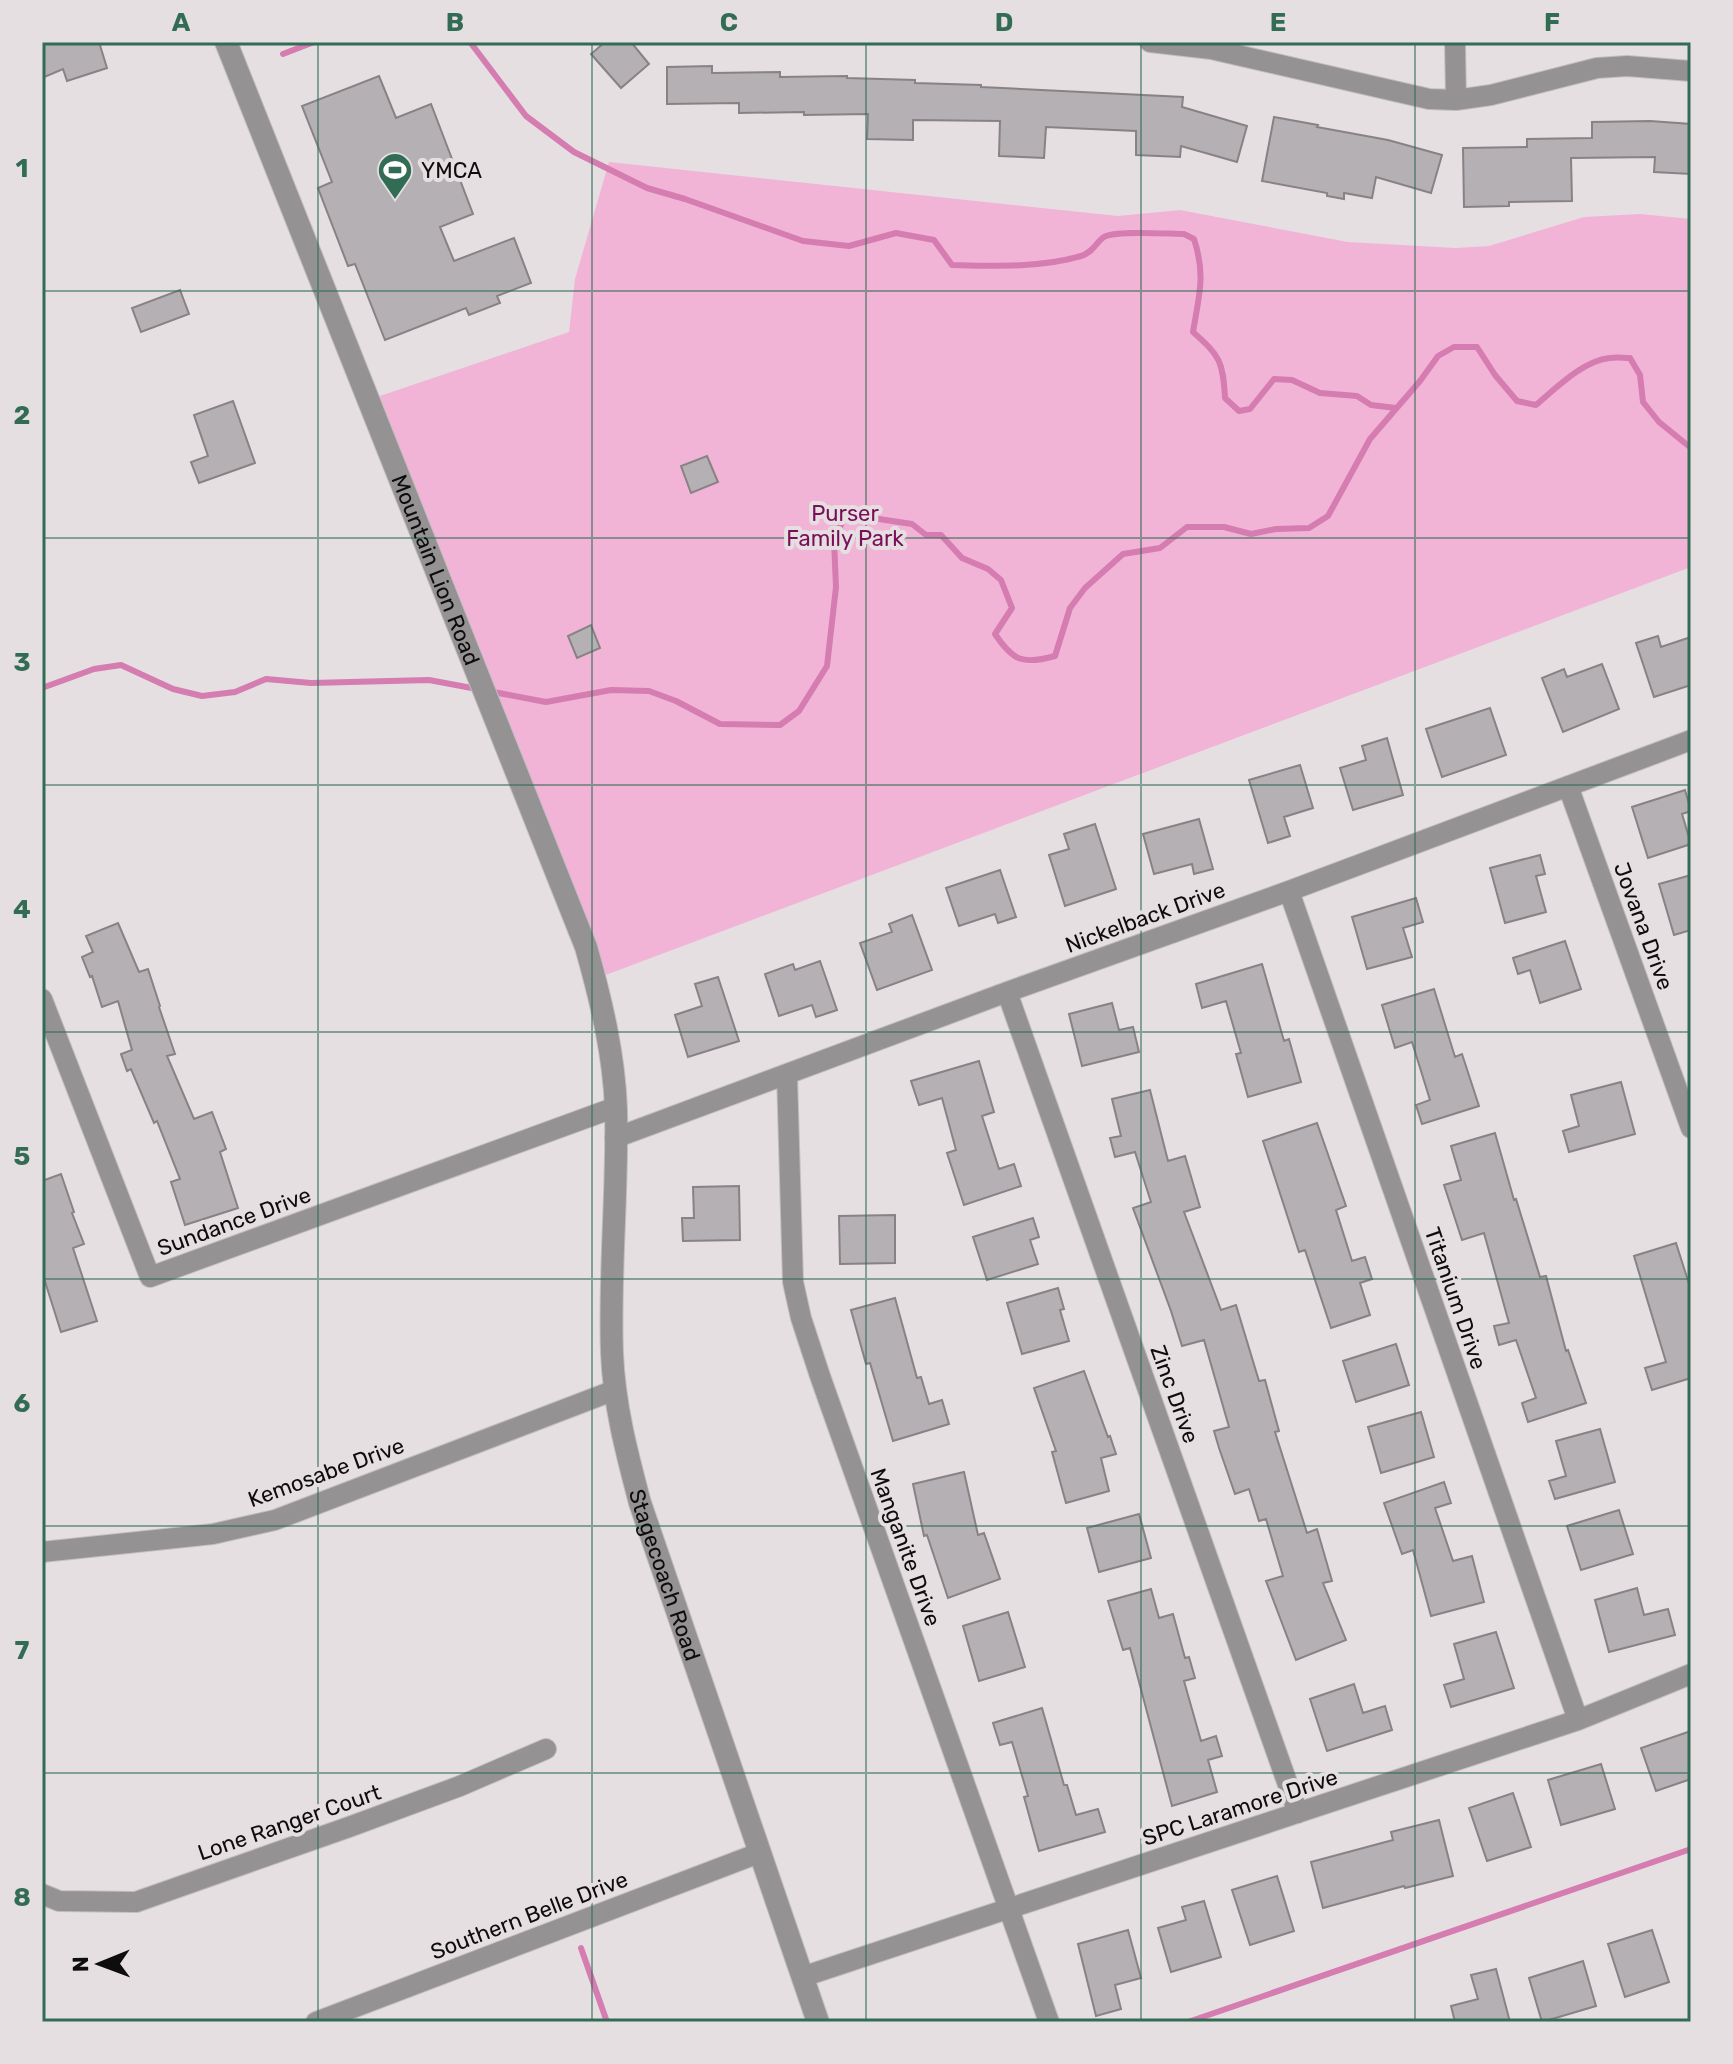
<svg xmlns="http://www.w3.org/2000/svg" width="1733" height="2064" font-family="Rubik,sans-serif">
<style>
.green{fill:#f2b4d6}
.lines{fill:none;stroke-linecap:round;stroke-linejoin:round}
.stream{stroke:#d57cb0;stroke-width:6}
.building{fill:#b5b0b3;stroke:#888285;stroke-width:2}
.minor-casing{stroke:#c3bdc0;stroke-width:22}
.tertiary-casing{stroke:#c3bdc0;stroke-width:24}
.minor{stroke:#949293;stroke-width:20}
.tertiary{stroke:#949293;stroke-width:22}
.grid{fill:none;stroke:#326c55;stroke-width:2;stroke-opacity:0.55}
.labels{text-anchor:middle;stroke-width:8;stroke-linejoin:round;paint-order:stroke}
.poi-label{font-size:22px;fill:#0e0c0d;stroke:#e5dfe2;text-anchor:start}
.park-label{font-size:22px;fill:#7b0e59;stroke:#e5dfe2}
.street-label{font-size:22px;fill:#0e0c0d;stroke:#e5dfe2}
.neatline{fill:none;stroke:#326c55;stroke-width:3}
.grid-label{font-size:26px;text-anchor:middle;font-weight:bold;fill:#326c55}
</style>
<rect width="100%" height="100%" fill="#e5dfe2"/>
<!-- green -->
<path class="green" d="M609 162 1118 216 1180 210 1348 242 1456 248 1489 246 1584 217 1640 214 1691 219V567L595 979 368 400 569 332 575 279Z"/>
<g class="lines">
<!-- stream -->
<path class="stream" d="M470 42 526 116 574 152 647 188 685 199 803 241 849 246 896 233 934 240 952 265C994 266 1040 268 1081 256 1094 252 1096 242 1104 237 1115 230 1169 234 1184 234L1194 239C1206 276 1199 295 1193 332 1220 356 1223 361 1225 398L1239 411 1250 409 1274 379 1292 380 1320 393 1357 396 1371 405 1396 408
M283 54 314 42
M42 688 94 669 121 665 173 689 202 696 235 692 266 679 311 683 429 680 477 689
M488 691 546 702 611 690 649 691 676 701 720 724 780 725 799 711 827 666 836 587 834 540 846 514 912 524 926 535H941L962 558 988 569 1001 580 1012 608 995 634C1013 661 1023 665 1055 656L1070 608 1085 588 1123 554 1160 548 1187 527H1224L1251 534 1276 529 1309 528 1328 516 1370 439 1420 381 1438 356 1454 347H1477L1495 375 1517 401 1536 405C1556 388 1584 360 1610 358 1617 357 1623 358 1630 358L1640 375 1643 402 1659 422 1691 448
M581 1948 607 2022
M1188 2022 1691 1849"/>
</g>
<!-- building -->
<path class="building" d="M42 42H99L107 68 67 81 63 69 42 78Z
M605 42H631L649 64 621 88 591 54Z
M712 66V73L780 72V77L847 76V78L915 80V83L981 85V87L1183 97 1182 107 1247 126 1237 162 1181 146 1180 157 1136 155V131L1046 127 1044 158 999 156 1000 121 913 120V140L867 139 868 114 804 115V112L739 113V103L667 104V67Z
M379 76 396 118 431 104 473 214 440 227 454 261 514 238 531 283 497 296 500 303 469 315 466 308 385 340 355 264 348 266 318 188 332 182 302 106Z
M1274 117 1318 125 1317 127 1388 140 1442 155 1431 193 1376 177 1372 198 1344 193V199L1327 196V193L1262 181Z
M1650 121 1691 124V174L1654 172 1655 157 1571 158 1572 201 1509 202V206L1464 207 1463 148 1527 147V139L1592 138V122Z
M180 290 189 314 141 332 132 308Z
M233 401 255 463 199 483 191 462 208 456 194 415Z
M707 456 718 482 691 493 681 466Z
M591 625 600 648 577 658 568 636Z
M1658 636 1661 647 1691 637V685L1654 697 1636 643Z
M1602 664 1619 709 1563 732 1542 678 1564 669 1567 677Z
M1490 708 1506 755 1442 777 1426 729Z
M1387 738 1403 795 1353 810 1340 768 1366 760 1362 746Z
M1300 765 1313 808 1284 817 1290 836 1268 843 1249 780Z
M1685 790 1691 811 1682 814 1691 844 1648 858 1632 807Z
M1199 819 1213 869 1194 874 1192 864 1154 874 1143 834Z
M1095 824 1116 889 1065 906 1049 855 1069 849 1064 834Z
M1540 855 1545 874 1536 876 1546 912 1505 923 1490 868Z
M1000 870 1016 917 998 923 995 914 959 926 946 888Z
M1691 875V930L1674 935 1659 884Z
M1416 898 1423 922 1403 928 1412 957 1367 969 1352 917Z
M912 915 932 970 877 990 860 943 892 932 889 924Z
M118 923 139 972 148 969 160 1006 159 1007 175 1054 167 1056 194 1119 212 1112 226 1149 220 1152 238 1208 185 1225 171 1182 180 1179 157 1121 154 1123 131 1069 127 1071 121 1054 132 1050 118 1001 102 1007 92 976 90 977 82 957 93 952 86 936Z
M1565 941 1581 989 1540 1003 1530 970 1518 974 1513 958Z
M820 961 837 1010 816 1017 812 1005 779 1016 765 974 793 964 795 970Z
M1262 964 1284 1041 1289 1039 1301 1082 1248 1097 1236 1054 1241 1053 1226 1001 1202 1008 1196 984Z
M718 977 739 1041 688 1057 675 1015 702 1006 695 984Z
M1434 989 1455 1057 1462 1054 1479 1106 1422 1124 1416 1105 1430 1100 1412 1042 1395 1048 1382 1005Z
M1112 1003 1119 1030 1133 1027 1139 1052 1082 1066 1069 1014Z
M979 1061 994 1112 982 1116 999 1169 1014 1164 1021 1186 964 1205 947 1153 956 1150 942 1098 919 1105 911 1081Z
M1621 1082 1635 1134 1569 1152 1563 1131 1579 1126 1571 1095Z
M1150 1090 1168 1161 1185 1156 1200 1207 1184 1212 1221 1310 1236 1305 1259 1381 1265 1380 1279 1431 1275 1432 1307 1533 1317 1529 1332 1581 1323 1583 1346 1640 1296 1660 1266 1581 1283 1576 1266 1519 1259 1521 1249 1489 1235 1494 1219 1448 1214 1431 1229 1427 1204 1340 1182 1346 1171 1311 1133 1208 1151 1202 1135 1152 1115 1157 1110 1138 1121 1136 1112 1099Z
M1317 1123 1346 1206 1336 1210 1352 1261 1365 1257 1372 1279 1360 1283 1370 1315 1331 1328 1305 1250 1299 1252 1263 1141Z
M1495 1133 1514 1200 1516 1199 1540 1277 1546 1276 1566 1351 1568 1350 1586 1403 1528 1422 1522 1403 1536 1398 1516 1340 1499 1345 1494 1326 1509 1323 1484 1233 1462 1240 1444 1185 1461 1180 1451 1146Z
M61 1174 74 1212 72 1213 84 1244 73 1248 97 1321 61 1332 42 1272V1181Z
M739 1186 740 1240 683 1241 682 1218H694L693 1187Z
M895 1215V1263L840 1264 839 1216Z
M1033 1218 1039 1237 1030 1240 1038 1264 987 1280 973 1237Z
M1676 1243 1691 1290V1378L1652 1390 1645 1368 1666 1362 1634 1256Z
M1058 1288 1064 1309 1060 1310 1069 1341 1022 1354 1007 1303Z
M895 1298 917 1378 921 1377 929 1404 942 1400 949 1424 893 1441 870 1363 866 1364 851 1310Z
M1396 1344 1409 1385 1356 1402 1343 1361Z
M1084 1371 1108 1437 1110 1436 1116 1454 1101 1458 1109 1491 1066 1503 1052 1452 1056 1451 1034 1388Z
M1421 1412 1434 1457 1381 1473 1368 1427Z
M1600 1429 1615 1482 1555 1499 1549 1481 1566 1476 1556 1441Z
M964 1472 978 1535 984 1533 1000 1579 948 1598 927 1535 924 1536 913 1484Z
M1444 1482 1451 1503 1435 1508 1453 1561 1472 1556 1484 1602 1431 1616 1413 1550 1402 1554 1384 1503Z
M1619 1510 1633 1554 1581 1570 1567 1526Z
M1139 1514 1151 1558 1099 1572 1087 1528Z
M1637 1588 1644 1615 1668 1609 1675 1635 1609 1652 1595 1600Z
M1151 1589 1159 1618 1173 1614 1185 1658 1189 1657 1195 1678 1184 1681 1201 1741 1216 1736 1222 1756 1208 1760 1217 1792 1172 1806 1130 1648 1123 1650 1108 1601Z
M1008 1612 1025 1667 979 1681 963 1626Z
M1496 1632 1514 1688 1451 1707 1444 1685 1464 1679 1454 1644Z
M1354 1684 1363 1713 1385 1706 1392 1730 1327 1751 1310 1699Z
M1042 1708 1064 1785H1067L1076 1815 1098 1809 1105 1832 1039 1851 1024 1797 1028 1796 1012 1742 1000 1745 993 1723Z
M1691 1731V1779L1656 1791 1641 1748Z
M1601 1764 1615 1809 1561 1825 1548 1780Z
M1513 1793 1531 1847 1487 1861 1469 1808Z
M1439 1820 1453 1876 1405 1888 1404 1886 1323 1908 1311 1862 1393 1840 1391 1832Z
M1277 1876 1294 1931 1250 1945 1232 1890Z
M1204 1901 1221 1957 1171 1972 1158 1928 1186 1920 1182 1907Z
M1128 1930 1141 1978 1115 1985 1121 2009 1096 2016 1078 1944Z
M1652 1930 1669 1982 1625 1997 1608 1944Z
M1583 1961 1596 2006 1542 2022 1529 1978Z
M1496 1969 1510 2022H1455L1451 2006 1478 1999 1471 1975Z"/>
<g class="lines">
<!-- minor casing -->
<g class="minor-casing">
<path id="minor" d="M1150 42 1211 49 1429 99 1456 100 1491 95 1597 68 1627 66 1691 71
M1455 42 1456 100
M1568 786 1691 1128
M1289 891 1578 1720
M1007 992 1298 1813
M42 999 150 1277 616 1107
M787 1075 793 1282 801 1318 820 1376 1049 2022
M615 1138 1007 992 1289 891 1691 740
M42 1552 213 1534 275 1520 615 1390
M42 1894 59 1901 136 1902 349 1827 460 1786 546 1749
M802 1977 1578 1720 1691 1674
M316 2022 759 1853"/>
</g>
<!-- tertiary casing -->
<g class="tertiary-casing">
<g id="tertiary">
<path id="s1" d="M226 42 586 947C601 1000 614 1054 616 1109 618 1190 609 1272 612 1353 614 1405 627 1454 640 1503L818 2022"/>
</g>
</g>
<!-- minor -->
<use href="#minor" class="minor"/>
<!-- tertiary -->
<use href="#tertiary" class="tertiary"/>
</g>
<!-- grid -->
<path class="grid" d="M318 42V2022M592 42V2022M866 42V2022M1141 42V2022M1415 42V2022M42 291H1691M42 538H1691M42 785H1691M42 1032H1691M42 1279H1691M42 1526H1691M42 1773H1691"/>
<!-- icons -->
<defs>
<g id="stadium-pin" transform="scale(1.8)"><path d="M0 17L-7.5 6A9.5 9.5 0 1 1 7.5 6Z" fill="#326c55" stroke="#e5dfe2"/><path d="M0-5a6.5 5 0 1 0 0 10a6.5 5 0 1 0 0-10ZM-3.5-1.8h7v3.6h-7Z" fill="#fff"/></g>
</defs>
<g fill-rule="evenodd">
<use href="#stadium-pin" x="395" y="170"/>
</g>
<g class="labels">
<!-- poi labels -->
<g class="poi-label">
<text x="421" y="178">YMCA</text>
</g>
<!-- park labels -->
<g class="park-label">
<text x="845" y="521">Purser<tspan x="845" dy="25">Family Park</tspan></text>
</g>
<!-- street labels -->
<g class="street-label">
<text dy="8" stroke="none"><textPath href="#s1" startOffset="568">Mountain Lion Road</textPath></text>
<text transform="translate(1145 917) rotate(-20)" y="8">Nickelback Drive</text>
<text transform="translate(1644 926) rotate(70)" y="8">Jovana Drive</text>
<text transform="translate(234 1221) rotate(-20)" y="8">Sundance Drive</text>
<text transform="translate(1456 1298) rotate(71)" y="8">Titanium Drive</text>
<text transform="translate(1175 1394) rotate(70)" y="8">Zinc Drive</text>
<text transform="translate(326 1472) rotate(-20)" y="8">Kemosabe Drive</text>
<text transform="translate(906 1547) rotate(70)" y="8">Manganite Drive</text>
<text dy="8" stroke="none"><textPath href="#s1" startOffset="1612">Stagecoach Road</textPath></text>
<text transform="translate(1240 1807) rotate(-18)" y="8">SPC Laramore Drive</text>
<text transform="translate(289 1822) rotate(-19)" y="8">Lone Ranger Court</text>
<text transform="translate(529 1915) rotate(-21)" y="8">Southern Belle Drive</text>
</g>
</g>
<!-- border -->
<rect width="1733" height="2064" fill="none" stroke="#e5dfe2" stroke-width="88"/>
<!-- north arrow -->
<g transform="translate(100 1964) rotate(269)" stroke="#e5dfe2" stroke-width="6" paint-order="stroke">
<path d="M0-6L14 30L0 20L-14 30Z" fill="#0e0c0d"/>
<text y="-12" font-size="22" font-weight="bold" text-anchor="middle" fill="#0e0c0d">N</text>
</g>
<rect x="44" y="44" width="1645" height="1976" class="neatline"/>
<g class="grid-label">
<text x="181" y="31">A</text>
<text x="455" y="31">B</text>
<text x="729" y="31">C</text>
<text x="1004" y="31">D</text>
<text x="1278" y="31">E</text>
<text x="1552" y="31">F</text>
<text x="22" y="177">1</text>
<text x="22" y="424">2</text>
<text x="22" y="671">3</text>
<text x="22" y="918">4</text>
<text x="22" y="1165">5</text>
<text x="22" y="1412">6</text>
<text x="22" y="1659">7</text>
<text x="22" y="1906">8</text>
</g>
</svg>
